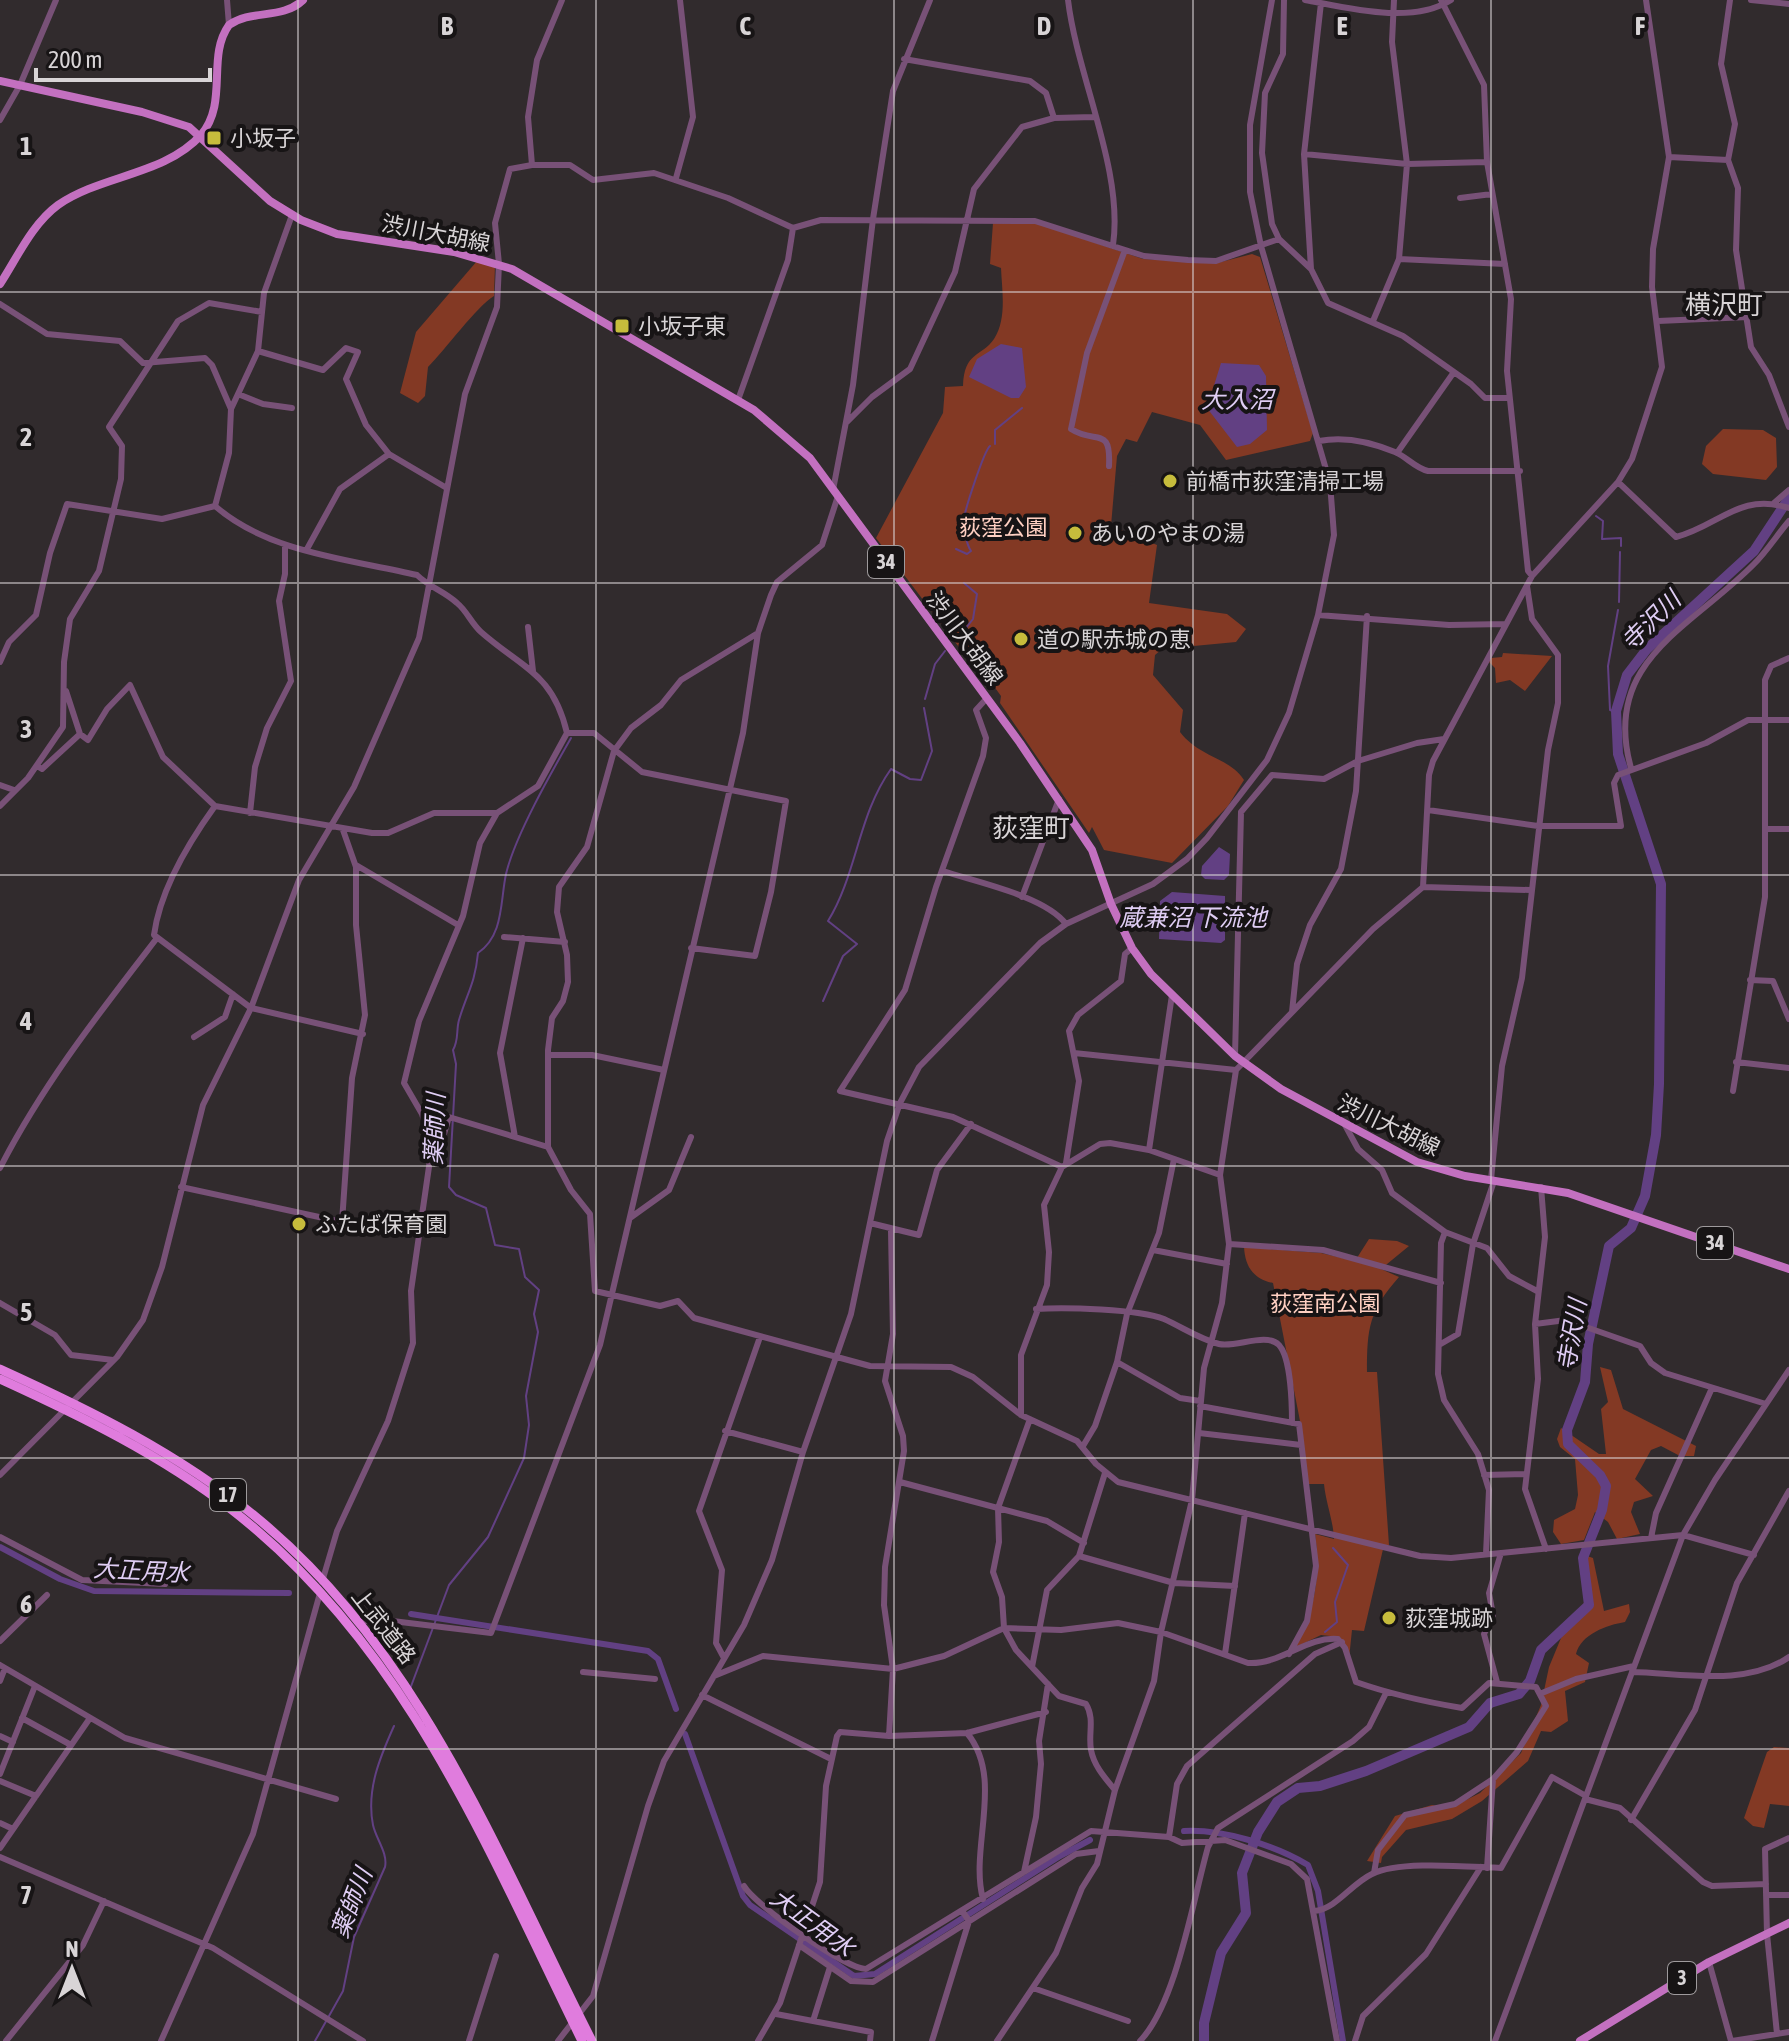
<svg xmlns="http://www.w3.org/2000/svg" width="1789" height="2041" font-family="'Asap Condensed','Noto Sans JP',sans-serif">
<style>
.green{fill:#833924}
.water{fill:#624083}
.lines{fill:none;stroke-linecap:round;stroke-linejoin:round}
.stream{stroke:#624083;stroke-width:2}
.canal{stroke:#624083;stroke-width:6}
.river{stroke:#624083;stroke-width:10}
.minor{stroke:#785177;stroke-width:6}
.major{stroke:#c370c0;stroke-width:8}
.highway{stroke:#e07cdd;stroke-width:9}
.grid{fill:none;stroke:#d8d4d6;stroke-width:2;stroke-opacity:0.55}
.poi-dot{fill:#c6bc3c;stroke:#171415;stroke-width:3}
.labels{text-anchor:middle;stroke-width:8;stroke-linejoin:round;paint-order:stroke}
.shield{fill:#171415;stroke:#9e9a9c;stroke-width:2}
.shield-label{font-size:20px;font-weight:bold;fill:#d8d4d6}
.poi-label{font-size:22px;fill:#d8d4d6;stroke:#171415;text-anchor:start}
.street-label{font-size:22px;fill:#d8d4d6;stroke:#171415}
.park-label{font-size:22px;fill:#ffd0c2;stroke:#171415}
.water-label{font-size:24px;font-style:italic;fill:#dfcdf4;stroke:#171415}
.quarter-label{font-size:26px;fill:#d8d4d6;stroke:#171415}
.grid-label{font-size:26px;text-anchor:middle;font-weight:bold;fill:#d8d4d6;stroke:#171415;stroke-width:8;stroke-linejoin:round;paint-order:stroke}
</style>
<rect width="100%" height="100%" fill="#312b2d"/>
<!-- green -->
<path class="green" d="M993 223H1037L1143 259 1217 263 1252 254 1260 257 1313 433 1310 441 1226 460 1200 425 1152 412 1137 442 1126 439 1117 456 1111 526 1157 545 1149 603 1227 614 1246 629 1236 642 1162 649 1155 655 1153 675 1183 710 1180 732C1200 758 1229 757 1244 780L1228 806 1172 863 1104 850 1092 827 1089 833 1000 703 1001 696 993 685 987 684 876 538 943 413 945 387 963 386C964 351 982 357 994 339 1007 319 1002 291 1001 268L990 264Z
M477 261 495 265 494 296C477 306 445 350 428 367L425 396 418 403 400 393 416 332Z
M1723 429 1763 430 1776 438 1777 467 1766 480 1713 474 1702 464 1706 446Z
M1503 653 1552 656 1525 691 1510 680 1496 683 1495 668 1489 662 1491 658 1502 657Z
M1369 1239 1397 1241 1409 1246 1381 1269 1399 1277C1369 1311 1367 1328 1367 1372H1377L1389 1545H1384L1364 1631 1352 1630 1349 1659 1340 1637 1321 1635 1294 1648C1315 1610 1321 1577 1315 1534L1334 1539C1333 1519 1326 1504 1324 1484H1308L1300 1421 1273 1283C1253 1279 1245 1266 1244 1247L1321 1253 1355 1261Z
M1600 1367 1611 1370 1623 1409 1696 1446 1694 1456H1680L1661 1446 1651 1450 1635 1479 1653 1496 1634 1502 1631 1512 1640 1534 1617 1539 1608 1522 1595 1512 1584 1540 1561 1544 1553 1532 1554 1520 1575 1509 1578 1495 1575 1459 1560 1447 1557 1439 1561 1428 1599 1454H1606L1601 1409 1608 1402Z
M1587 1556 1593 1558 1604 1611 1629 1604 1630 1612 1625 1622C1607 1625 1581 1634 1576 1654L1589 1663 1585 1682 1565 1691 1568 1721 1551 1732 1541 1731 1528 1761 1482 1801 1452 1819 1406 1830 1382 1857 1381 1863 1367 1861 1395 1816 1432 1805 1450 1808 1480 1793 1521 1753 1541 1705 1549 1667 1561 1638 1581 1611 1587 1594 1583 1573Z
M1774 1747 1789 1748V1806L1770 1804 1764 1828 1753 1826 1744 1818 1767 1752Z"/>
<!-- water -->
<path class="water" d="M1001 344 1022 348 1026 387 1019 398H1011L969 377 977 359Z
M1221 363 1259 365 1266 376 1267 430 1250 444 1237 447 1207 408Z
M1219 847 1230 854 1229 875 1224 880 1205 879 1201 875 1202 866Z
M1172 892 1225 896V940L1221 943 1159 939 1160 901Z"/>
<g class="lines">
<!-- stream -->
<path class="stream" d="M995 444V430L1022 408
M1596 516 1603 521 1602 539 1621 538V546
M956 549 967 554 971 551C966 544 964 528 964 519 965 509 984 451 990 446
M1619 602 1620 552
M958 638 973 619 977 594 964 583
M925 699 935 664 945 651
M1616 712 1610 710 1608 666 1618 610
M823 1001 843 956 857 944 828 921C857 874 858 815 891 769L910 779 921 780 932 751 924 708
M1657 1089V1045H1661
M1325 1632 1337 1622 1335 1602 1348 1565 1333 1548
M410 1689 449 1585 488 1537 524 1458 529 1425 526 1396 538 1332 534 1314 539 1290 525 1277 519 1249 495 1245 486 1208 456 1195 449 1187 456 1064 453 1050C459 1040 456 1030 459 1020 467 993 475 984 478 953 504 935 500 902 506 874 515 836 551 773 571 738
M315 2041 343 1991 354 1937 385 1867C388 1853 376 1839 373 1825 366 1790 380 1757 394 1726"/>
<!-- canal -->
<path class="canal" d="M0 1547 60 1579 94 1591 289 1593
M411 1614 648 1651 658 1659 676 1709
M685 1734 743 1896 750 1905 854 1976 875 1974 1060 1856 1090 1840
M1184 1831C1222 1829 1275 1845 1308 1865L1318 1891 1343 2041"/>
<!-- river -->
<path class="river" d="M1204 2041V2023L1221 1953 1246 1913 1242 1873 1258 1832 1277 1802 1298 1788 1320 1786 1366 1771 1469 1727 1490 1703 1519 1694 1530 1681 1541 1650 1589 1605 1583 1558 1602 1510 1606 1486 1600 1475 1568 1444 1567 1430 1585 1382 1588 1344 1609 1246 1631 1228 1645 1196 1656 1135 1659 1084 1661 884 1618 754 1616 711 1627 675 1647 649 1754 551 1789 498"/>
<!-- minor -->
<path class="minor" d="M227 0 229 25
M1068 0C1077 76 1124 171 1113 245
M1284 0 1283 54 1265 93 1262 153 1272 224 1279 239 1311 269 1328 303 1403 336 1471 384 1485 398H1509
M1305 0C1348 8 1412 25 1451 0
M1441 0 1484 85 1487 162 1511 299 1507 371 1528 571 1532 576
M1730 0 1721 64 1735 124 1728 160 1738 188 1736 250 1751 347 1769 375 1789 427
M1751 0 1789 4
M904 59 1030 81 1046 93 1054 118
M0 120 20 85 56 0
M1304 154 1407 164 1487 162
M1669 157 1728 160
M532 165 528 117 537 60 562 0
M676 178 693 117 680 0
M1460 198 1492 194
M1399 259 1505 264
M1311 269 1304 154 1321 3
M0 304 47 334 120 341 143 363 205 358 212 365 231 409
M1373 321 1399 259 1407 164 1392 42 1394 0
M1658 321 1748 317
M258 351 323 370 346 348 358 352 346 379 366 425 389 454 445 487
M238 394 263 404 292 408
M738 400 788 260 793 228
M846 423 872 397 910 369 955 272 974 189 1022 127 1054 118 1094 117
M1319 441C1344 436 1371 442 1395 452 1407 457 1415 468 1428 471H1520
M1397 453 1454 372
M1109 466C1111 425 1096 445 1071 429L1087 353 1125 250
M1618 482 1676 537C1719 526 1739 492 1789 508
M833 490 853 385 873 219 893 91 930 0
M1774 503 1789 490
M215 506C269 553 349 559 417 575 429 587 444 591 457 603 467 611 471 623 481 632 523 669 553 673 567 733L538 786 497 813 480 843 463 916 419 1021 404 1083 422 1114 432 1146 411 1291 413 1343 388 1421 337 1531 322 1582
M215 506 229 453 231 409 258 351 264 293 292 215
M307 549 340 489 389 454
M1318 615 1449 625 1505 624
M528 627 533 671
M758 633 681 680 661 705 631 728 614 751 587 847 559 887 557 912 567 955 568 982 563 1001 552 1018 548 1050V1147L571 1190 590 1214 595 1291 660 1306 678 1301 694 1318 870 1366 951 1367 973 1377 1021 1415 1077 1441 1096 1464 1118 1482 1420 1556 1451 1558 1683 1535 1754 1555
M0 662 9 642 36 615 50 553 67 504 162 519 215 506
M66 691 80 734 88 740 107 709 130 685 163 757 215 806 372 833H388L434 813H497
M987 698 976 710 986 738 983 756 936 887 905 990 840 1091 953 1117 1062 1167
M567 733H594L642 772 786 801 771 892 755 956 691 948
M37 766 42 769 80 734
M1631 768C1601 661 1691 628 1754 564 1767 551 1777 535 1789 521
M0 785 14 790
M0 806 28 778 63 727 64 662 70 619 99 571 121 479 122 446 109 427 178 321 209 303 262 312
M215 806C189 842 160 890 154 935L251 1008 363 1034
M1428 810 1538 826H1621L1614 783 1618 775 1706 743 1748 720H1789
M250 813 255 767 267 728 291 681 279 601 285 574V545
M1765 829H1789
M356 865 458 925
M943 871C976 882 1045 896 1066 924
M1423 887 1530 890
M1022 897 1059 799
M504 937 565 942
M1750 980 1773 981 1789 1019
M1292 1012 1297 964 1310 925 1341 869 1356 791 1367 616
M194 1037 225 1017 233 994
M1074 1053 1236 1070
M548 1055H592L664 1070
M1235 1056 1241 812 1272 775 1324 779 1358 761 1417 743 1444 739
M1736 1062 1789 1068
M1733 1091 1765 897V680L1771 666 1789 658
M1345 1125 1358 1149 1382 1170 1392 1193 1445 1232 1441 1243 1438 1374 1444 1400 1478 1454 1489 1490 1486 1554
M515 1137 500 1053 523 938
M1149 1150 1172 995
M432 1157 439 1151 449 1117 548 1147
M1066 1163 1079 1081 1069 1031 1078 1015 1121 981 1125 954 1132 948
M0 1168C43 1084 100 1012 157 938
M1491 1180 1502 1066 1522 978 1548 750 1558 703V655L1532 619 1527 586
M181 1187 342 1222 420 1232
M1541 1187 1545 1237 1535 1324 1538 1379 1525 1489 1546 1549
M630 1218 669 1190 691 1137
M342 1222 352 1078 365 1015 356 925V867L343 830
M870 1223 919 1235 937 1170 971 1124
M1445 1232 1487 1248 1509 1276 1537 1291
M1229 1244 1323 1250 1441 1283
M1153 1250 1227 1264
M0 1303 55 1335 71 1355 113 1360
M1036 1309C1064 1307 1139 1309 1164 1319 1182 1327 1199 1339 1219 1344 1236 1348 1266 1332 1279 1345 1291 1358 1292 1405 1292 1423
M1535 1324 1566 1320 1640 1346 1651 1363 1665 1373 1766 1404
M1439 1345 1458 1334 1473 1244 1494 1181
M1117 1362 1180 1398 1200 1401
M1200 1406 1299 1424 1316 1566 1307 1621 1289 1654
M1021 1415V1355L1047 1285 1049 1252 1044 1205 1062 1167 1100 1144 1110 1143 1149 1150 1220 1175
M1030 1419 998 1508 999 1542 993 1572 1002 1597 1004 1628 1016 1650 1059 1696 1086 1704C1095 1719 1088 1734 1091 1750 1094 1766 1105 1778 1115 1790
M725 1431 803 1452
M1199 1433 1301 1445
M1083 1446 1095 1426 1117 1362 1127 1314 1159 1233 1174 1159
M1105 1473 1079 1556 1174 1583 1235 1586
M0 1475 117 1357 143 1320 162 1267 203 1105 251 1008 299 880 354 787 419 638 465 394 497 307 499 264 495 223 510 169 532 165H570L593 180 654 173 728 198 793 228 821 220 1035 221 1144 256 1188 260 1216 261 1279 239
M1484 1475 1525 1474
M900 1482 1047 1521 1084 1543
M0 1537 82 1580 165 1584
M1651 1538 1656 1513 1712 1388
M360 1622 376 1619 491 1633 600 1345 743 733 758 633 771 595 777 582 822 545 838 496
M0 1641 47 1595
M1225 1654 1245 1513
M724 1658 716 1643 722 1570 699 1511 760 1337
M0 1665 125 1738 336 1799
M1032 1667 1047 1590 1079 1556
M583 1672 655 1679
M1632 1672C1682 1673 1746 1687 1789 1657
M714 1676 763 1656 893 1669 944 1656 1004 1628 1061 1630 1118 1623 1161 1632 1248 1663C1281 1665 1306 1636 1338 1639L1345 1648 1356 1682C1390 1694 1426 1702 1462 1708L1489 1683 1536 1687 1546 1706 1517 1752 1493 1779 1455 1804 1405 1815 1378 1850 1374 1873
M0 1681 5 1668
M1497 1682 1484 1634 1493 1615 1489 1593 1501 1553
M1542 1693 1576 1679 1634 1666
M702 1695 831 1759
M22 1718 71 1745
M967 1733C1005 1779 969 1848 983 1899
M0 1736 13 1742
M889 1736 893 1669 884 1605 885 1567 904 1451 903 1436 885 1381 893 1334 891 1231
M0 1774 35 1686
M0 1781 36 1796
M1585 1799 1620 1808 1703 1882 1712 1886 1766 1884
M1631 1820 1695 1710 1737 1583 1789 1491
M0 1823 13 1829
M1169 1837 1177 1784 1187 1766 1315 1654 1342 1642
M0 1848 90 1718
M0 1857 213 1948 363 2041
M1487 1868 1493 1779
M1024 1872 1036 1817 1041 1764 1039 1741 1048 1684
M744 1886C755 1905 845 1969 866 1969L1091 1831 1169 1837 1182 1843 1225 1840 1291 1864 1307 1879 1337 2041
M1766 1895H1789
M1315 1911C1337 1908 1351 1884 1372 1874 1399 1860 1470 1867 1501 1868L1552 1777 1586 1796
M799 1945 851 1981 873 1982 1076 1854 1099 1851
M1709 1962 1731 2041
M1033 1988 1128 2021
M776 2014 871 2032 870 2041
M813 2021 830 1967
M1777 2034 1767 1934 1765 1849 1789 1838
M6 2041 83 1945 104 1901
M161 2041 253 1834 320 1593
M469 2041 496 1956
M558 2041 593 1996 648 1806 664 1761 744 1625 772 1560 803 1452 851 1314 887 1141 900 1103 919 1067 1040 943 1066 924 1153 884 1187 859 1207 838 1267 760 1289 713 1318 615 1334 535 1330 483 1261 246 1250 192V125L1272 0
M758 2041 780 2003 820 1882 826 1786 837 1736 840 1732 889 1736 967 1733 1046 1712
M932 2041 969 1921 963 1912
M997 2041 1056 1953 1082 1888 1097 1864 1115 1790 1154 1681 1161 1632 1192 1500 1204 1368 1222 1303 1229 1244 1220 1175 1236 1070 1373 929 1423 887 1429 775 1433 761 1532 576 1618 482 1632 459 1662 367 1652 287 1653 249 1669 157 1646 0
M1140 2041C1176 2004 1193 1900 1208 1847L1218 1828 1353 1741 1369 1727 1386 1693
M1355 2041 1363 2016 1426 1954 1481 1867
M1495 2041 1683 1535 1715 1480 1789 1370
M1732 2041 1789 2032"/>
<!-- major -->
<path class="major" d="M0 81 142 112 189 127 270 201 301 220 337 234 454 252 512 269 754 410 810 458 1020 743 1092 850 1111 904 1132 948 1151 974 1235 1056 1281 1089 1417 1162 1465 1176 1568 1193 1789 1269
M0 284C17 258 32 224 58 205 101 175 165 175 201 135 229 102 206 57 229 25 252 9 282 20 303 0
M1580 2041 1709 1962 1789 1923"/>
<!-- highway -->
<path class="highway" d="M0 1369C90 1410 178 1453 256 1517 421 1652 498 1856 592 2041
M0 1379C81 1416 161 1455 232 1510 407 1646 487 1848 582 2041"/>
</g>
<!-- grid -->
<path class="grid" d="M298 0V2041M596 0V2041M894 0V2041M1193 0V2041M1491 0V2041M0 292H1789M0 583H1789M0 875H1789M0 1166H1789M0 1458H1789M0 1749H1789"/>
<!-- markers -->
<g class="poi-dot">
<rect x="206" y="130" width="16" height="16" rx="4"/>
<rect x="614" y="318" width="16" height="16" rx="4"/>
<circle cx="1170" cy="481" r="8"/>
<circle cx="1075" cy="533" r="8"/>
<circle cx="1021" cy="639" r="8"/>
<circle cx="299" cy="1224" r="8"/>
<circle cx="1389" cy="1618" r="8"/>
</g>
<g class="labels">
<!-- shield labels -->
<g class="shield">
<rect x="868" y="546" width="36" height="32" rx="6"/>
<rect x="1697" y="1227" width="36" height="32" rx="6"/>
<rect x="210" y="1479" width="36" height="32" rx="6"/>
<rect x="1668" y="1962" width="28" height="32" rx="6"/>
</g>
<g class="shield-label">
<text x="886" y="569">34</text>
<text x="1715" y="1250">34</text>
<text x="228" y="1502">17</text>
<text x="1682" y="1985">3</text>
</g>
<!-- poi labels -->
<g class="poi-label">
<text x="230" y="146">小坂子</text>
<text x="638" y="334">小坂子東</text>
<text x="1186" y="489">前橋市荻窪清掃工場</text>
<text x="1091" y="541">あいのやまの湯</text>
<text x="1037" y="647">道の駅赤城の恵</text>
<text x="315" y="1232">ふたば保育園</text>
<text x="1405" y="1626">荻窪城跡</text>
</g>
<!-- street labels -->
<g class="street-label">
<text transform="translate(436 233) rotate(11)" y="8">渋川大胡線</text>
<text transform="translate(965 638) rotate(53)" y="8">渋川大胡線</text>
<text transform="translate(1389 1125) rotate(26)" y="8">渋川大胡線</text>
<text transform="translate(384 1626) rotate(52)" y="8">上武道路</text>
</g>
<!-- park labels -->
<g class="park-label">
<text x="1003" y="535">荻窪公園</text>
<text x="1325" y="1311">荻窪南公園</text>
</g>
<!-- water labels -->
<g class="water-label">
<text x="1237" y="408">大入沼</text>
<text transform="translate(1651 621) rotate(-45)" y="8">寺沢川</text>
<text x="1193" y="926">蔵兼沼 下流池</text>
<text transform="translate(435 1129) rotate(-88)" y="8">薬師川</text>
<text transform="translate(1572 1335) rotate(-80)" y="8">寺沢川</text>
<text transform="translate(141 1571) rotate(3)" y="8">大正用水</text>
<text transform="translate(352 1903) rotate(-69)" y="8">薬師川</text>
<text transform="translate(812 1923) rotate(36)" y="8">大正用水</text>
</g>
<!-- quarter labels -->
<g class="quarter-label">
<text x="1724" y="314">横沢町</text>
<text x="1031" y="837">荻窪町</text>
</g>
</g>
<g class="grid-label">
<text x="447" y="35">B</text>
<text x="745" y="35">C</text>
<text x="1044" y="35">D</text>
<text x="1342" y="35">E</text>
<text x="1640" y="35">F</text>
<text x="26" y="155">1</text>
<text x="26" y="446">2</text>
<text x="26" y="738">3</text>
<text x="26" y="1030">4</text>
<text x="26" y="1321">5</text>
<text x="26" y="1613">6</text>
<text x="26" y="1904">7</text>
</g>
<!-- north arrow -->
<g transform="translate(72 1969)" stroke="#171415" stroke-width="6" paint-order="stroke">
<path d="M0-6L14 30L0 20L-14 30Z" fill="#d8d4d6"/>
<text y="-12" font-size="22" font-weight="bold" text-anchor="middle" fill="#d8d4d6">N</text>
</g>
<!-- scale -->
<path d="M36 68v12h174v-12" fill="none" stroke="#d8d4d6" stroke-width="4"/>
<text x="48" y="68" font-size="24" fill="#d8d4d6" stroke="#171415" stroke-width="6" paint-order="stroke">200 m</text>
</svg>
